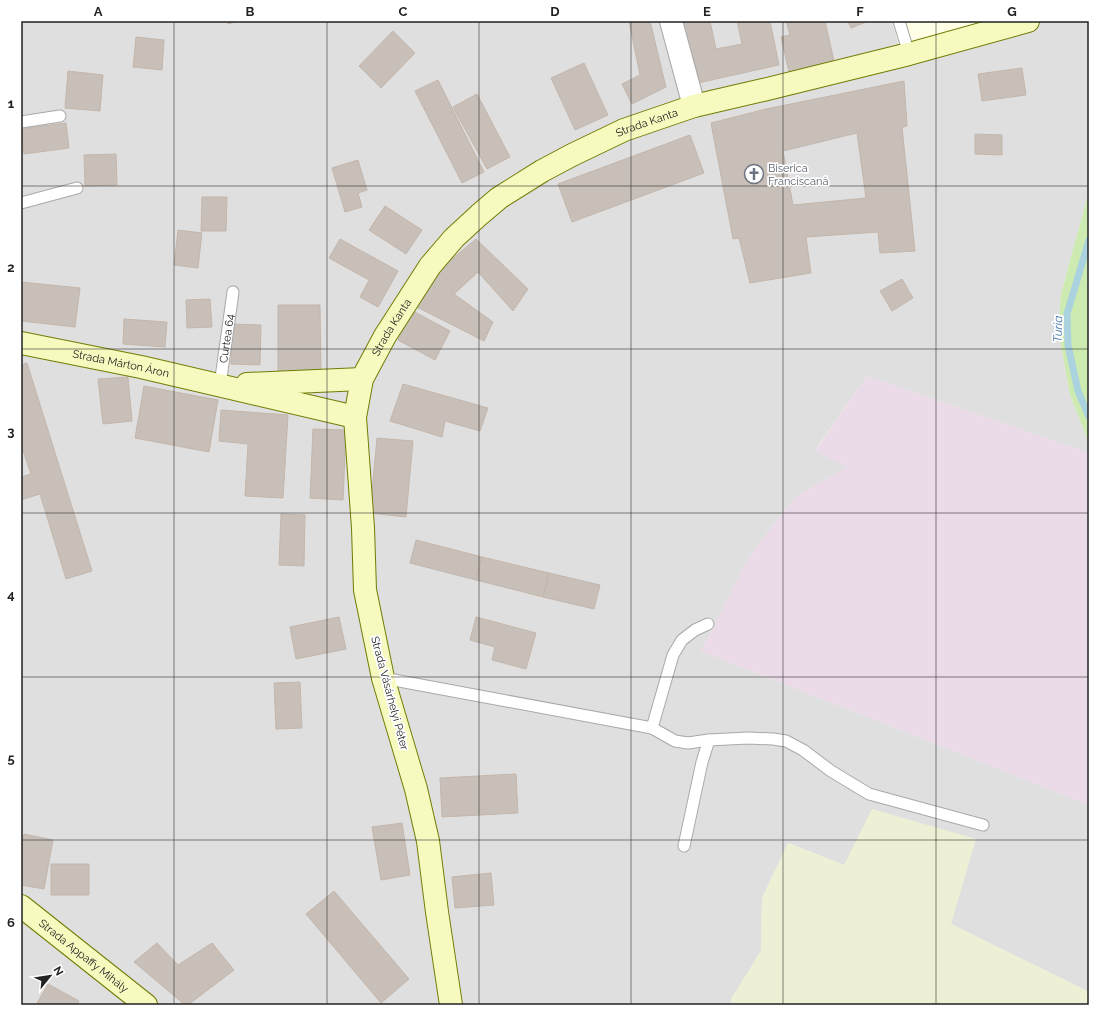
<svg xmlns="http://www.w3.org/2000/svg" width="1110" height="1026" font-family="Raleway,sans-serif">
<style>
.residential{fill:#e0dfdf}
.industrial{fill:#ebdbe8}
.education{fill:#ffffe5}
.farmland{fill:#eef0d5}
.grass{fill:#cdebb0}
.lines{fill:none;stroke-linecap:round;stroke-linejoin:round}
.stream{stroke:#aad3df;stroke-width:7}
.building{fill:#c7bfb8;stroke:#c4b6ab;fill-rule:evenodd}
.lane-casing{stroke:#a9a9a9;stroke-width:13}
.street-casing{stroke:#a9a9a9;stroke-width:24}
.secondary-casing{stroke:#707d05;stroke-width:24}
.lane{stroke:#fff;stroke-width:11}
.street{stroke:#fff;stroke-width:22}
.secondary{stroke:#f7fabf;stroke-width:22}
.grid{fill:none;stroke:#222;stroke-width:1;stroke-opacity:0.55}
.labels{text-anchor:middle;stroke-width:3.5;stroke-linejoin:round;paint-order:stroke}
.street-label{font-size:11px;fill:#222;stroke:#fff}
.worship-label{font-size:11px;fill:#5b616d;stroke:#fff;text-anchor:start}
.water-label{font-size:12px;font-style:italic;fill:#4a7aab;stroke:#fff}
.neatline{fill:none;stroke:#222;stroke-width:1.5}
.grid-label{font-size:13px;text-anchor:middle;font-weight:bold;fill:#222}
</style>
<rect width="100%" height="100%" fill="#f2efe9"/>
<!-- residential -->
<path class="residential" d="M21 21H892L900 49 993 21H1089V191L1061 294 1058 329 1070 395 1089 443V453L867 376 815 450 847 467 795 497 749 557 701 651 1089 805V992L951 924 844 865 788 843 762 898 761 951 731 999V1005H21Z"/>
<!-- industrial -->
<path class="industrial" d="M867 376 1089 453V805L701 651 749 557 795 497 847 467 815 451Z"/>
<!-- education -->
<path class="education" d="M892 21H993L900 49Z"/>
<!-- farmland -->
<path class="farmland" d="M872 809 976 839 951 924 1089 992V1005H731V999L761 951 762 898 788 843 844 865Z"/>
<!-- grass -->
<path class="grass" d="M1089 191V443L1070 395 1058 329 1061 294Z"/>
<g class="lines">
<!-- stream -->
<path class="stream" d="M1089 240 1067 314 1068 345 1078 391 1089 417"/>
</g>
<!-- building -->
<path class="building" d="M227 21H239L228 24Z
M629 21H650L666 87 632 104 622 84 640 75Z
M675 21H710L716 49 742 44 737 21H770L779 65 689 85Z
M786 21H825L834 61 789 72 781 37 790 35Z
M848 21H869L851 28Z
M393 31 415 53 381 88 359 66Z
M136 37 164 40 162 70 133 67Z
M584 63 608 115 575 130 551 78Z
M1022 68 1026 95 982 101 978 74Z
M68 71 103 75 100 111 65 108Z
M438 80 484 172 462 183 415 91Z
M904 81 907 126 902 127 915 251 880 253 878 232 806 237 811 273 750 283 739 238 733 239 711 123 766 109ZM857 133 866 198 793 205 783 151Z
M477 94 510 157 487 169 453 107Z
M66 123 69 148 24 154 21 129Z
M975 134 1002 135V155L975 154Z
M690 135 704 173 572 222 558 184Z
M116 154 117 185 85 186 84 155Z
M358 160 367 190 358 193 362 207 345 212 332 168Z
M202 197H227L226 231H201Z
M385 206 422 230 406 254 369 230Z
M178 230 202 233 198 268 174 265Z
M340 239 398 271 378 307 360 297 369 280 329 258Z
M476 239 528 289 513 311 478 272 454 294 493 322 484 341 417 307 439 270Z
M902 279 913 298 892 311 880 291Z
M21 282 80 288 75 327 21 321Z
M210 299 212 327 187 328 186 300Z
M278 305H320L321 371 278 372Z
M413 311 450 331 435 360 398 340Z
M124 319 167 322 165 347 123 344Z
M232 324 261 325 260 365 231 364Z
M27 363 92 571 66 579 40 494 21 500V477L31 474 21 445V365Z
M128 377 132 421 103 424 98 379Z
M403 384 488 408 480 431 445 421 442 437 390 421Z
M144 386 218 400 209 452 135 438Z
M221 410 288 415 283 498 245 496 248 444 219 441Z
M313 429 346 430 343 500 310 498Z
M377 438 413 441 406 517 370 513Z
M281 514 305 515 304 566 279 565Z
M416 540 482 557 476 580 410 563Z
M482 557 549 573 543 597 476 580Z
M549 573 600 585 594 609 543 597Z
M339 617 346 649 296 659 290 627Z
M476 617 536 633 526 669 492 660 495 647 470 640Z
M300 682 302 728 276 729 274 683Z
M516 774 518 813 442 817 440 778Z
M402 823 410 875 381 880 372 827Z
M24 834 53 840 44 889 21 885V851Z
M51 864H89V895H51Z
M491 873 494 905 455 908 452 877Z
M334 891 409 979 381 1003 306 914Z
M157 943 178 965 212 943 234 970 188 1005H185L134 962Z
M48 984 79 1001 77 1005H36Z"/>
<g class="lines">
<!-- lane casing -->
<g class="lane-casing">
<g id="lane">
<path d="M899 21 909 54"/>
<path d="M21 122 60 116"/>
<path d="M21 203 77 188"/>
<path id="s1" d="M220 385 233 292"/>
<path d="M383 678 652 728 675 741 688 743 709 740 748 738 773 739 786 741 803 750 831 771 869 794 983 825"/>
<path d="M652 728 673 655 682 640 695 630 708 624"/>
<path d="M684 846 702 762 709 740"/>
</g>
</g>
<!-- street casing -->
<g class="street-casing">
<path id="street" d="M671 21 694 106"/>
</g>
<!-- secondary casing -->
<g class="secondary-casing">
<g id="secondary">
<path id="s2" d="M21 343 141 367 355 417"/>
<path d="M247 384 362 379"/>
<path id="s3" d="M21 906 146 1005"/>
<path id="s4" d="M451 1005 437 912 428 841 416 789 383 678 365 590 363 528 355 417 362 379 385 336 430 266 454 238 479 215 499 198 542 171 572 155 624 130 694 106 763 90 909 54 1028 21"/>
</g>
</g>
<!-- lane -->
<use href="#lane" class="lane"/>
<!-- street -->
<use href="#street" class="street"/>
<!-- secondary -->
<use href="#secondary" class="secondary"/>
</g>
<!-- grid -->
<path class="grid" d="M174 21V1005M327 21V1005M479 21V1005M631 21V1005M783 21V1005M936 21V1005M21 186H1089M21 349H1089M21 513H1089M21 677H1089M21 840H1089"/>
<!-- icons -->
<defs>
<g id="church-ring" transform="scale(1)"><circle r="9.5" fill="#fff" stroke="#6b7280" stroke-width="1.5"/><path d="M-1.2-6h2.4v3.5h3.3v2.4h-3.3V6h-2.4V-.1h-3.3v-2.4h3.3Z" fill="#6b7280"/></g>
</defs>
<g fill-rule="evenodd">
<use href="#church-ring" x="754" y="174"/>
</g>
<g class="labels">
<!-- street labels -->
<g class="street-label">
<text dy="4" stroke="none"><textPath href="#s4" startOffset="1032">Strada Kanta</textPath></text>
<text dy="4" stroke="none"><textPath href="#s4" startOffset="696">Strada Kanta</textPath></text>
<text dy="4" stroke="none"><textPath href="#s1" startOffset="47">Curtea 64</textPath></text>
<text dy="4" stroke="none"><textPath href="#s2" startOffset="102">Strada Márton Áron</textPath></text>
<text transform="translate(390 693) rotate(75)" y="4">Strada Vásárhelyi Péter</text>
<text dy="4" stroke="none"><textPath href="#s3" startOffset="80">Strada Appaffy Mihály</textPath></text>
</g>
<!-- worship labels -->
<g class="worship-label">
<text x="768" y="172">Biserica<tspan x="768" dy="13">Franciscană</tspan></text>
</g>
<!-- water labels -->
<g class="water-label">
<text transform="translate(1058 329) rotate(-89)" y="4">Turia</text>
</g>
</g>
<!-- border -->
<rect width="1110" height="1026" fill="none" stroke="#ffffff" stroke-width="44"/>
<!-- north arrow -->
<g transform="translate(50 976) rotate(60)" stroke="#ffffff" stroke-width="3" paint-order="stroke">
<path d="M0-3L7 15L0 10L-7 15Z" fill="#222222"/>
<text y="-6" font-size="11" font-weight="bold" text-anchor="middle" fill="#222222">N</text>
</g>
<rect x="22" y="22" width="1066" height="982" class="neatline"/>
<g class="grid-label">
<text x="98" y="16">A</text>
<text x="250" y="16">B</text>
<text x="403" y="16">C</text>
<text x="555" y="16">D</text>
<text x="707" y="16">E</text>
<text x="860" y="16">F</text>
<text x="1012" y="16">G</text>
<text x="11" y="108">1</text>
<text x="11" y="272">2</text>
<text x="11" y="436">3</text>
<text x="11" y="599">4</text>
<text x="11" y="763">5</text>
<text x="11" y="927">6</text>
</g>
</svg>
